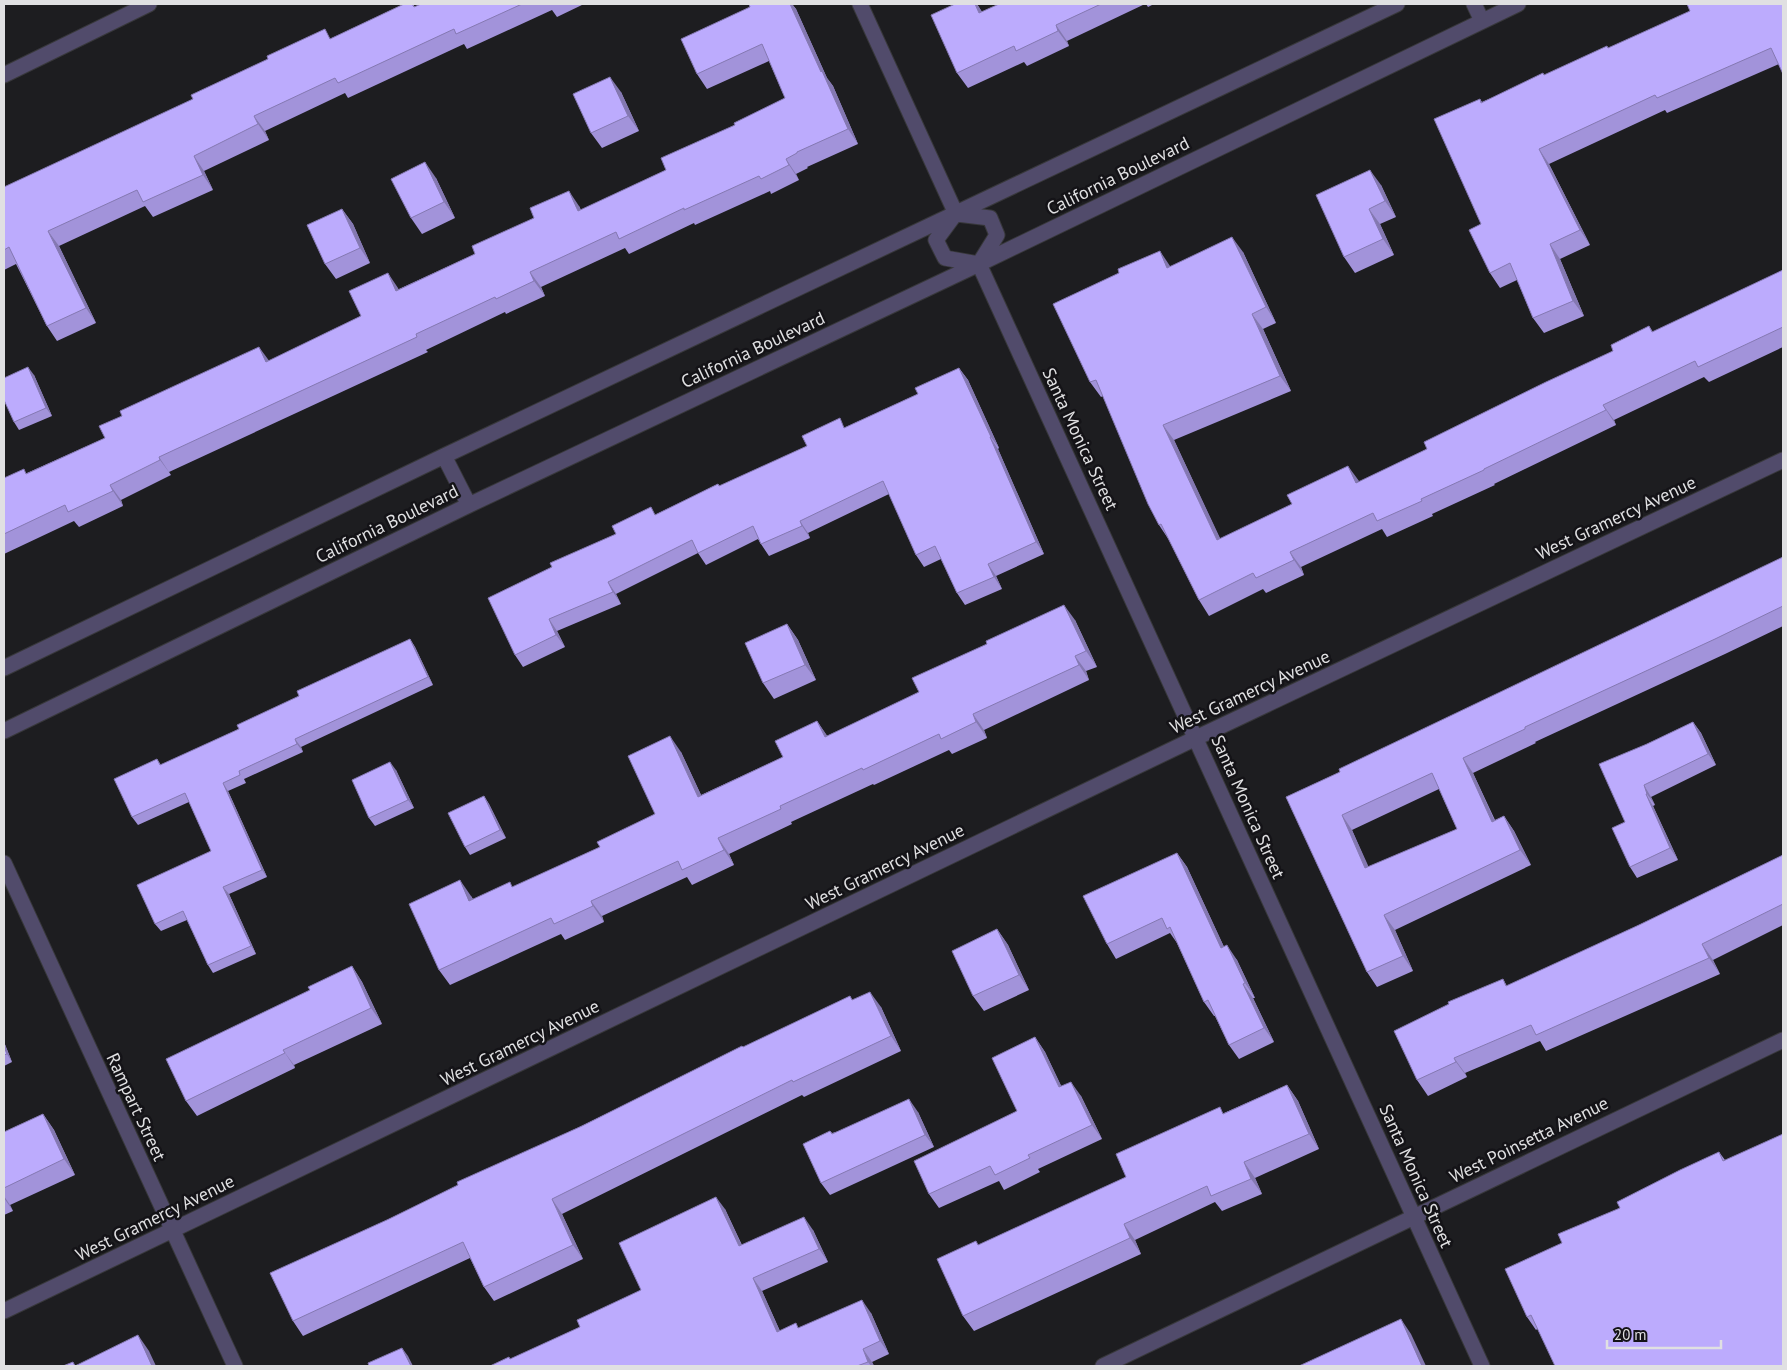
<svg xmlns="http://www.w3.org/2000/svg" width="1787" height="1370" font-family="'PT Sans',sans-serif">
<style>
.lines{fill:none;stroke-linecap:round;stroke-linejoin:round}
.minor-casing{stroke:#38383b;stroke-width:17}
.minor{stroke:#514b6b;stroke-width:15}
.wall{fill:#a293da;fill-rule:evenodd}
.shaded-wall{fill:#8478b1}
.building{fill:#bcabfd;stroke:#8478b1;fill-rule:evenodd}
.labels{text-anchor:middle;stroke-width:5;stroke-linejoin:round;paint-order:stroke}
.street-label{font-size:18px;fill:#e0e0e2;stroke:#141317}
</style>
<rect width="100%" height="100%" fill="#1d1d20"/>
<g class="lines">
<!-- minor casing -->
<g class="minor-casing">
<path id="minor" d="M860 4 956 214
M1474 4 1482 21
M4 75 149 4
M957 214 990 218 997 235 979 264
M953 217 936 240 945 258 979 264
M979 264 1482 1366
M444 456 469 505
M4 668 444 456 1397 4
M4 731 469 505 979 264 1518 4
M4 863 235 1366
M4 1311 1196 738 1783 460
M1103 1366 1783 1040"/>
</g>
<!-- minor -->
<use href="#minor" class="minor"/>
</g>
<!-- wall -->
<path class="wall" d="M404 4H413L415 7 421 4H584L557 17 552 10 467 49 464 44 348 98 345 93 265 131 269 140 204 171 213 190 153 217 145 206 59 246 96 323 57 341 47 326 16 264 4 270V187L332 38Z
M749 4H792L796 9 827 78 833 86 858 144 807 167 808 168 796 174 799 180 771 194 770 191 695 225 694 223 629 254 625 248 541 287 545 296 506 314 505 312 426 350 428 352 169 472 171 475 121 500 123 506 79 527 74 521 4 554V478L27 473 105 438 269 361 361 316 399 289 579 206 581 210 666 170 735 125 785 98 769 61 707 89 697 74 750 7Z
M955 4H977L982 12 999 4H1145L1067 41 1069 46 1027 66 1024 62 968 88 957 73Z
M1146 4H1154L1148 7Z
M1783 4 1779 64 1667 113 1665 110 1549 164 1590 245 1560 259 1584 316 1544 333 1533 318 1517 280 1500 288 1490 273 1481 224 1480 99 1482 102 1608 48Z
M621 92 639 131 602 148 591 133Z
M436 178 455 218 422 234 411 218Z
M1381 185 1396 217 1380 224 1394 255 1355 273 1344 257Z
M342 209 353 224 370 263 336 279 325 264Z
M1243 252 1276 323 1263 329 1291 391 1174 440 1220 539 1359 482 1427 449 1613 351 1649 326 1653 332 1783 270V347L1709 382 1704 377 1614 420 1616 425 1494 484 1495 485 1432 514 1433 516 1387 537 1382 529 1301 567 1304 575 1266 593 1263 589 1209 616 1199 600 1169 540 1159 525 1103 396 1101 397 1090 382 1119 273 1171 266Z
M959 368 968 380 999 448 998 449 1044 554 996 576 1002 589 965 605 957 593 941 559 924 567 916 555 889 494 808 533 810 538 769 556 761 544 758 539 706 565 698 553 616 594 621 604 557 631 565 647 523 667 515 655 616 534 718 484 720 486 807 446 846 427 918 394Z
M34 375 52 416 19 430 14 422Z
M1783 557V626L1725 654 1535 742 1536 743 1473 773 1495 820 1504 816 1514 831 1531 865 1395 930 1413 971 1377 987 1367 972 1286 797 1340 772ZM1439 789 1457 829 1368 867 1352 830Z
M1075 620 1097 667 1086 671 1089 680 984 730 987 738 952 754 949 750 874 785 873 784 791 822 792 824 729 854 734 865 692 885 687 877 602 916 604 922 565 940 561 934 450 985 439 970 471 896 473 899 513 887 600 847 655 814 681 752 701 795 783 757 817 721 827 736Z
M787 624 798 640 816 680 774 699 763 683Z
M410 639 415 647 433 685 301 747 303 752 244 779 246 783 228 791 267 877 229 894 256 954 213 973 208 965 187 920 161 931 155 924 211 851 189 802 138 825 132 817 157 759 161 765 239 729Z
M1693 722 1701 733 1716 765 1651 797 1655 805 1653 806 1678 860 1637 878 1630 867 1625 822 1647 744Z
M396 770 414 808 375 826 369 818Z
M484 796 489 804 506 838 470 855 465 847Z
M1177 853 1187 867 1224 947 1237 960 1255 998H1253L1274 1042 1239 1059 1229 1045 1215 1016H1214L1204 1002 1177 943 1170 933 1116 959 1107 944Z
M1783 855V925L1713 960 1720 974 1546 1051 1540 1041 1465 1073 1467 1077 1428 1096 1417 1080 1503 979 1507 986 1639 925Z
M997 929 1008 945 1029 990 984 1011 973 996Z
M352 966 362 982 382 1024 294 1065 295 1068 197 1116 186 1101 310 990Z
M850 996 852 1000 881 1007 901 1051 804 1097 802 1095 562 1214 583 1259 494 1301 484 1287 470 1258 303 1336 293 1321 389 1219Z
M1035 1037 1045 1052 1061 1086 1081 1096 1102 1139 1038 1169 1040 1172 1004 1190 999 1181 939 1208 929 1194 1017 1111Z
M4 1042 12 1062 4 1066Z
M1287 1085 1298 1101 1319 1149 1255 1178 1262 1194 1222 1211 1215 1202 1135 1240 1141 1254 974 1331 963 1316 979 1245 1126 1177 1224 1113Z
M918 1112 934 1147 830 1195 821 1183 830 1131 832 1133Z
M43 1114 54 1130 75 1175 10 1205 13 1211 4 1215V1132Z
M1719 1152 1725 1160 1536 1330 1527 1317 1562 1243 1620 1208Z
M725 1209 742 1245 813 1230 828 1262 762 1291 780 1331 799 1328 871 1313 889 1354 872 1362 874 1366H490L511 1359 580 1327 641 1290Z"/>
<!-- shaded-wall -->
<path class="shaded-wall" d="M790 4H792L796 9 827 78 833 86 858 144 848 129 821 72Z
M975 4H977L982 12 979 13Z
M1056 25 1067 41 1069 46 1058 31Z
M610 77 621 92 639 131 628 116Z
M254 116 265 131 269 140 258 124Z
M1539 149 1549 164 1590 245 1580 230Z
M194 156 204 171 213 190 203 175Z
M786 159 796 174 799 180 789 165Z
M425 162 436 178 455 218 444 202Z
M1370 170 1381 185 1396 217 1385 201Z
M569 191 579 206 588 226 578 211Z
M342 209 353 224 370 263 360 248Z
M1369 209 1380 224 1394 255 1383 239Z
M48 231 59 246 96 323 86 308Z
M1232 237 1243 252 1276 323 1266 307Z
M1550 244 1560 259 1584 316 1573 301Z
M1160 251 1170 266 1167 268Z
M530 272 541 287 545 296 534 281Z
M388 273 398 288 406 306 396 291Z
M1252 314 1263 329 1291 391 1280 376Z
M259 347 270 362H266Z
M28 367 34 375 52 416 46 408Z
M959 368 968 380 999 448 991 437Z
M1603 405 1614 420 1616 425 1606 410Z
M1163 425 1174 440 1228 555 1217 540Z
M990 437 998 449 1044 554 1036 542Z
M159 457 171 475 160 460Z
M1348 466 1359 481 1356 483Z
M110 485 121 500 123 506 113 491Z
M800 521 808 533 810 538 802 526Z
M1290 552 1301 567 1304 575 1294 560Z
M988 564 996 576 1002 589 994 577Z
M608 582 616 594 621 604 613 592Z
M1064 605 1075 620 1097 667 1086 651Z
M549 619 557 631 565 647 556 635Z
M787 624 798 640 816 680 805 665Z
M410 639 415 647 433 685 428 677Z
M1075 656 1086 671 1089 680 1079 665Z
M973 714 984 730 987 738 976 722Z
M817 721 828 737H825Z
M1693 722 1701 733 1716 765 1708 754Z
M670 736 681 752 709 812 698 797Z
M295 739 301 747 303 752 297 744Z
M1463 758 1473 773 1502 837 1492 822Z
M390 762 396 770 414 808 408 800Z
M223 783 228 791 267 877 262 870Z
M1644 785 1651 797 1655 805 1647 794Z
M1646 794 1653 806 1678 860 1670 848Z
M484 796 489 804 506 838 500 830Z
M1342 815 1352 830 1376 883 1365 868Z
M1504 816 1514 831 1531 865 1520 850Z
M718 838 729 854 734 865 724 850Z
M1177 853 1187 867 1231 962 1221 948Z
M460 880 471 896 480 916 469 901Z
M223 887 229 894 256 954 251 946Z
M591 901 602 916 604 922 593 906Z
M1384 915 1395 930 1413 971 1403 956Z
M997 929 1008 945 1029 990 1019 975Z
M1702 944 1713 960 1720 974 1709 958Z
M1227 945 1237 960 1255 998 1245 983Z
M352 966 362 982 382 1024 371 1008Z
M1243 984 1253 998 1274 1042 1264 1028Z
M870 992 881 1007 901 1051 891 1036Z
M1035 1037 1045 1052 1069 1102 1059 1087Z
M4 1042 12 1062 7 1054 4 1047Z
M283 1050 294 1065 295 1068Z
M1454 1058 1465 1073 1467 1077 1456 1062Z
M1071 1082 1081 1096 1102 1139 1092 1125Z
M1287 1085 1298 1101 1319 1149 1309 1134Z
M909 1099 918 1112 934 1147 925 1135Z
M43 1114 54 1130 75 1175 64 1159Z
M1244 1162 1255 1178 1262 1194 1251 1179Z
M4 1196 10 1205 13 1211 4 1198Z
M716 1197 725 1209 748 1259 739 1246Z
M552 1199 562 1214 583 1259 573 1245Z
M804 1217 813 1230 828 1262 819 1249Z
M1124 1224 1135 1240 1141 1254 1130 1238Z
M753 1278 762 1291 786 1345 777 1332Z
M862 1300 871 1313 889 1354 880 1341Z
M1401 1319 1411 1334 1426 1366H1422Z
M138 1335 149 1351 156 1366H152Z
M402 1348 408 1356 413 1366H411Z
M863 1349 872 1362 874 1366H871L868 1362Z"/>
<!-- building -->
<path class="building" d="M404 4H412L414 7 421 4H522L456 34 454 29 338 83 335 78 254 116 258 124 194 156 203 175 143 202 137 190 48 231 86 308 47 326 9 247 4 250V187L193 99 191 95 268 59 267 56 325 29 330 39Z
M749 4H790L821 72 822 71 848 129 797 152V153L786 159 789 165 761 179 759 176 684 210V208L619 239 616 232 530 272 534 281 496 299 495 297 416 334 417 337 159 457 160 460 110 485 113 491 68 512 65 505 4 534V478L24 469 26 474 105 438 99 426 122 416 120 411 259 347 266 362 361 316 349 291 388 273 396 291 475 254 472 246 534 218 530 208 569 191 578 211 666 170 661 158 735 125 734 123 785 98 762 44 697 74 681 39 750 7Z
M955 4H975L979 13 999 4H1101L1056 25 1058 31 1016 51 1014 46 957 73 931 15Z
M1687 4H1783V74L1771 48 1657 98 1655 95 1539 149 1580 230 1550 244 1573 301 1533 318 1510 263 1490 273 1469 230 1481 224 1434 119 1480 99 1481 103 1543 73 1544 75 1607 46 1608 48 1690 11Z
M610 77 628 116 591 133 573 94Z
M425 162 444 202 411 218 391 179Z
M1370 170 1385 201 1369 209 1383 239 1344 257 1316 195Z
M342 209 360 248 325 264 307 225Z
M1232 237 1266 307 1252 314 1280 376 1163 425 1217 540 1292 504 1287 495 1348 466 1356 483 1427 449 1424 442 1546 382 1613 351 1611 345 1649 326 1652 332 1783 270V327L1698 367 1695 361 1603 405 1606 410 1484 469V470L1421 499 1422 501 1377 521 1373 513 1290 552 1294 560 1256 578 1253 573 1199 600 1161 524 1159 525 1148 504 1096 380 1090 382 1053 304 1119 273 1118 269 1160 251 1167 268Z
M28 367 46 408 14 422 4 400V378Z
M959 368 991 437H990L1036 542 988 564 994 577 957 593 935 546 916 555 883 481 800 521 802 526 761 544 753 526 698 553 692 540 608 582 613 592 549 619 556 635 515 655 488 598 552 567 550 563 616 534 612 526 651 507 655 515 718 484 719 486 807 446 802 436 840 418 844 428 918 394 915 388Z
M1783 557V606L1715 639 1525 727V729L1463 758 1492 822 1504 816 1520 850 1384 915 1403 956 1367 972 1286 797 1340 772 1339 769ZM1432 773 1457 829 1365 868 1342 815Z
M1064 605 1086 651 1075 656 1079 665 973 714 976 722 941 739 939 734 863 770 862 768 780 806 781 809 718 838 724 850 682 870 678 861 591 901 593 906 554 924 551 918 439 970 409 904 460 880 469 901 510 882 512 887 600 847 597 842 655 814 628 756 670 736 698 797 783 757 775 741 817 721 825 737 919 692 912 678 987 644 986 641Z
M787 624 805 665 763 683 745 643Z
M410 639 428 677 295 739 297 744 239 771 240 775 223 783 262 870 223 887 251 946 208 965 183 911 155 924 137 885 211 851 185 793 132 817 114 779 157 759 160 765 239 729 237 725 299 696 297 691Z
M1693 722 1708 754 1644 785 1647 794H1646L1670 848 1630 867 1612 828 1625 822 1599 764 1647 744Z
M390 762 408 800 369 818 352 780Z
M484 796 500 830 465 847 448 813Z
M1177 853 1221 948 1227 945 1245 983 1243 984 1264 1028 1229 1045 1208 1000 1204 1002 1170 927 1167 929 1162 918 1107 944 1083 896Z
M1783 855V904L1702 944 1709 958 1536 1035 1531 1025 1454 1058 1456 1062 1417 1080 1394 1031 1449 1004 1448 1002 1503 979 1506 986 1639 925Z
M997 929 1019 975 973 996 952 951Z
M352 966 371 1008 283 1050 285 1053 186 1101 166 1059 310 990 308 987Z
M870 992 891 1036 793 1082 792 1080 552 1199 573 1245 484 1287 463 1242 293 1321 270 1273 389 1219 458 1185 457 1182 582 1126 742 1046 743 1047 850 996 852 1000Z
M1035 1037 1059 1087 1071 1082 1092 1125 1028 1155 1030 1158 995 1175 990 1166 929 1194 914 1161 1017 1111 992 1058Z
M4 1047 7 1054 4 1055Z
M1287 1085 1309 1134 1244 1162 1251 1179 1211 1196 1207 1186 1124 1224 1130 1238 963 1316 937 1259 976 1241 978 1245 1126 1177 1116 1154 1220 1107 1223 1114Z
M909 1099 925 1135 821 1183 803 1144 830 1131 832 1134Z
M43 1114 64 1159 4 1188V1132Z
M1783 1134V1366H1555L1531 1315 1527 1317 1505 1269 1562 1243 1558 1234 1620 1208 1617 1202 1680 1170 1719 1152 1723 1161Z
M716 1197 739 1246 804 1217 819 1249 753 1278 777 1332 796 1323 798 1328 862 1300 880 1341 863 1349 868 1362 857 1366H490L509 1357 510 1359 580 1327 577 1320 641 1290 619 1243Z
M1401 1319 1422 1366H1299Z
M138 1335 152 1366H63L73 1362 75 1366Z
M402 1348 411 1366H369L368 1363Z"/>
<g class="labels">
<!-- street labels -->
<g class="street-label">
<text transform="translate(1118 176) rotate(-26)" y="6">California Boulevard</text>
<text transform="translate(753 350) rotate(-25)" y="6">California Boulevard</text>
<text transform="translate(1080 439) rotate(65)" y="6">Santa Monica Street</text>
<text transform="translate(1616 518) rotate(-25)" y="6">West Gramercy Avenue</text>
<text transform="translate(387 524) rotate(-26)" y="6">California Boulevard</text>
<text transform="translate(1250 692) rotate(-25)" y="6">West Gramercy Avenue</text>
<text transform="translate(1248 807) rotate(66)" y="6">Santa Monica Street</text>
<text transform="translate(885 867) rotate(-26)" y="6">West Gramercy Avenue</text>
<text transform="translate(520 1043) rotate(-26)" y="6">West Gramercy Avenue</text>
<text transform="translate(136 1107) rotate(65)" y="6">Rampart Street</text>
<text transform="translate(1529 1140) rotate(-26)" y="6">West Poinsetta Avenue</text>
<text transform="translate(1416 1176) rotate(66)" y="6">Santa Monica Street</text>
<text transform="translate(155 1218) rotate(-26)" y="6">West Gramercy Avenue</text>
</g>
</g>
<!-- border -->
<rect width="1787" height="1370" fill="none" stroke="#e0e0e2" stroke-width="10"/>
<!-- scale -->
<path d="M1607 1340v8h114v-8" fill="none" stroke="#e0e0e2" stroke-width="2.5"/>
<text x="1614" y="1340" font-size="15" fill="#e0e0e2" stroke="#141317" stroke-width="4" paint-order="stroke">20 m</text>
</svg>
